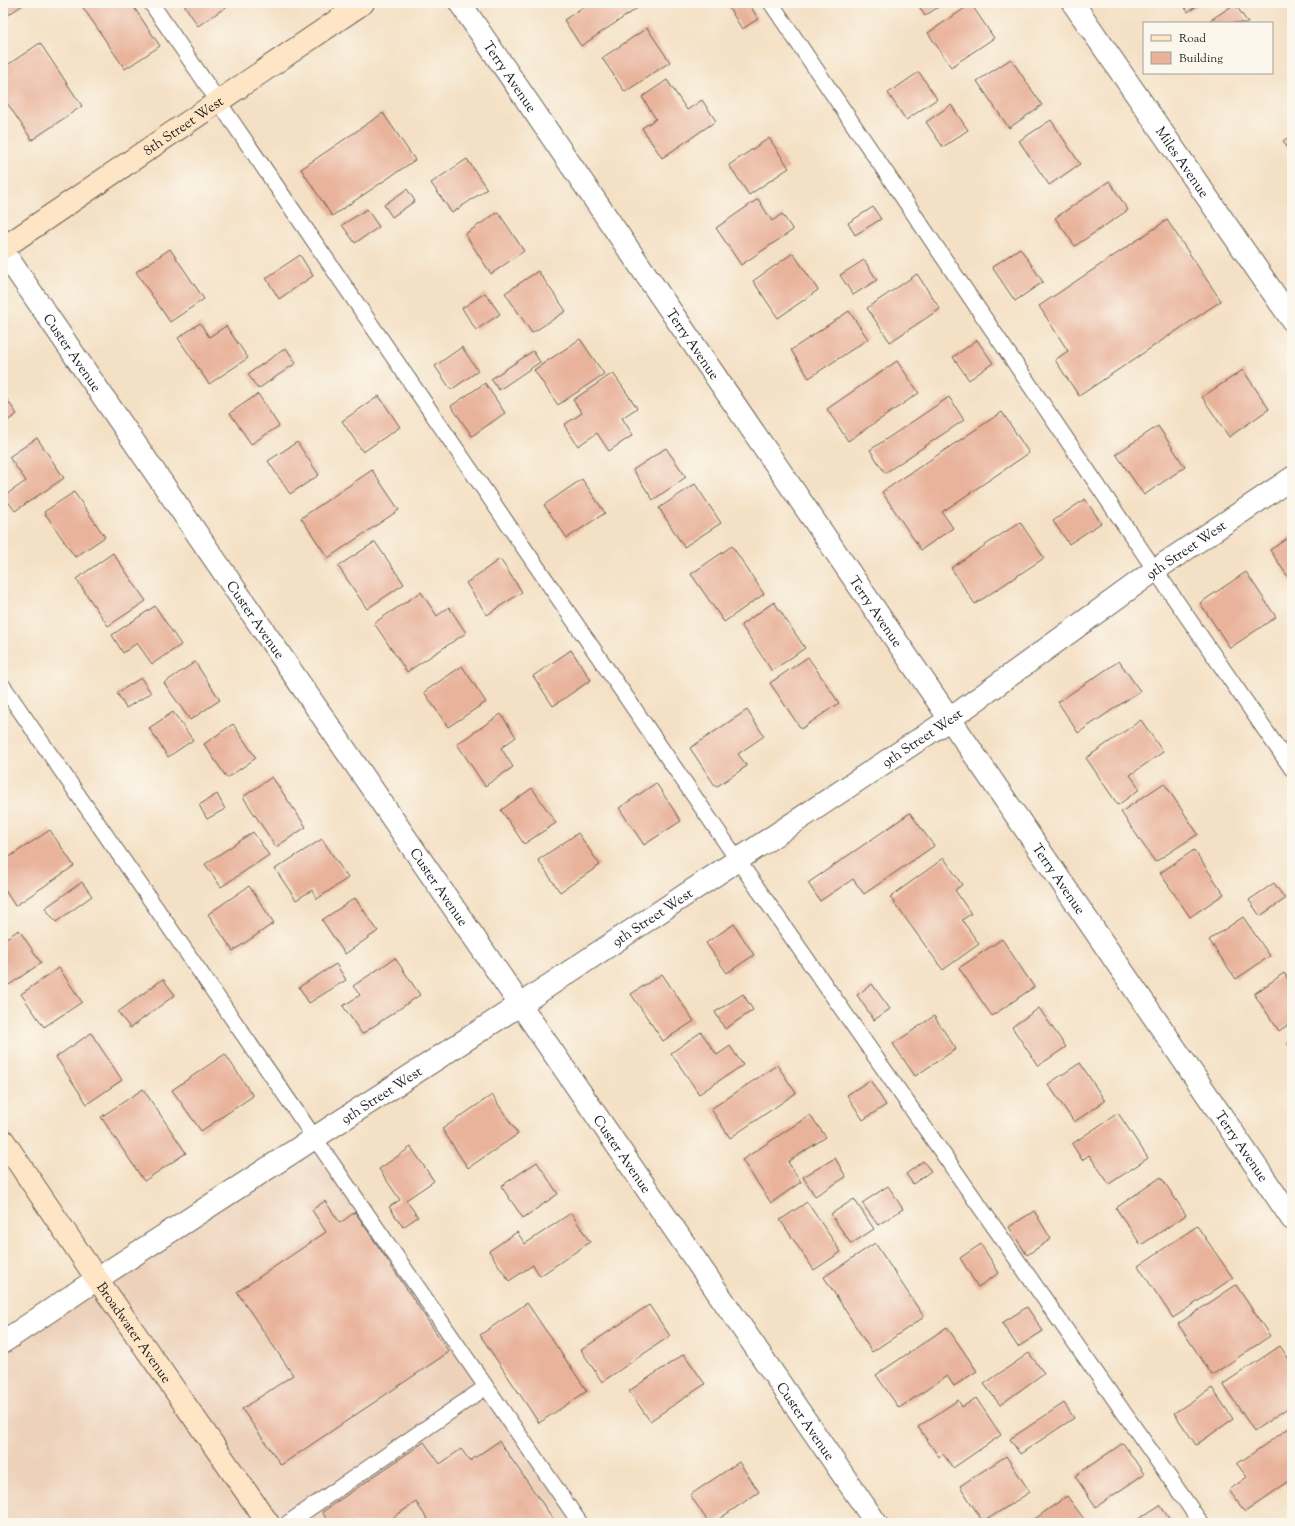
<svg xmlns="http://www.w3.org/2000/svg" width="1295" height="1526" font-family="'Sorts Mill Goudy',serif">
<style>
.built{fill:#edd1ba}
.building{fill:#e9b39b}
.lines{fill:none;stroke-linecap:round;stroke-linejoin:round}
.lane-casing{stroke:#686157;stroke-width:17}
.street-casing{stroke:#686157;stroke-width:24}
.secondary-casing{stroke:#686157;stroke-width:24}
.lane{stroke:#fff;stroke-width:15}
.street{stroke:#fff;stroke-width:22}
.secondary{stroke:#fee5c5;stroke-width:22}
.labels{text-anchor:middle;stroke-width:4;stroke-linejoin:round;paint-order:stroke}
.street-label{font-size:14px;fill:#1c1c1c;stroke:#fbf7ec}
</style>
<rect width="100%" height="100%" fill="#fbf7ec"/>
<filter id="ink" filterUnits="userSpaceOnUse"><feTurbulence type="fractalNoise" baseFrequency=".025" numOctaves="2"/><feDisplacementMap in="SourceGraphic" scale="8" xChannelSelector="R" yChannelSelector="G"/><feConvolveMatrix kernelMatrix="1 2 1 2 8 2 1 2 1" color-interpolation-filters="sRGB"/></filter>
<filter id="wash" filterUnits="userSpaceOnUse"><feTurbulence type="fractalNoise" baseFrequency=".012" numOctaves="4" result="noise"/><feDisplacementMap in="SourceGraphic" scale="16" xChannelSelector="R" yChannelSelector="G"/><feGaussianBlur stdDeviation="0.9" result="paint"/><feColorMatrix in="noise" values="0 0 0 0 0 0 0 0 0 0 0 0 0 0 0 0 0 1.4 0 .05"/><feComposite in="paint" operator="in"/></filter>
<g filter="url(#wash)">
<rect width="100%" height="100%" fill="#f4e0c4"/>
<!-- built -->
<path class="built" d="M314 1138 580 1523H3V1342Z"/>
<g id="blocks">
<!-- building -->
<path class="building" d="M3 3H26L3 18Z
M80 3H131L160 46 125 69Z
M183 3H232L198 26Z
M589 3H645L581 46 564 20Z
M726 3H749L758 19 742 29Z
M917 3H944L925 16Z
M1182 3H1201L1188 12Z
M971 4 994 38 951 67 928 33Z
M1235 4 1248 23H1210L1209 21Z
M647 28 670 62 625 92 602 58Z
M40 43 82 106 32 140 3 97V68Z
M1011 59 1042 105 1009 128 977 81Z
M919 72 937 99 906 120 888 93Z
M667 80 687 110 702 100 716 121 662 158 642 128 656 119 642 97Z
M951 105 968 130 943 147 926 122Z
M383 113 415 160 332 216 301 169Z
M1051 120 1080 164 1049 185 1019 141Z
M1292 135V155L1283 141Z
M769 138 789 168 749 195 729 165Z
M467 159 487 189 452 213 431 183Z
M1109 181 1128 210 1075 246 1055 218Z
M407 189 415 201 392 217 384 205Z
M758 199 772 221 782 214 793 230 741 265 716 228Z
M873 207 881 219 855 235 848 223Z
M367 209 379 227 355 243 342 225Z
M498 212 524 251 491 274 465 234Z
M1167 220 1221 301 1079 396 1055 360 1068 351 1039 306Z
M1020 248 1043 282 1015 301 992 267Z
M170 249 204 299 170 322 136 272Z
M793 253 818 290 778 318 753 281Z
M300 255 313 276 279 299 266 278Z
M864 260 877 280 853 295 840 275Z
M538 271 566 311 532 333 505 293Z
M917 274 940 309 890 342 867 308Z
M485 293 500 314 476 330 462 308Z
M849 311 868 339 809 378 791 350Z
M200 323 209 337 226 326 248 358 209 384 178 338Z
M580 339 604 374 558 405 534 370Z
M977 340 993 363 969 380 953 357Z
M462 347 478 371 451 390 435 366Z
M286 348 296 363 258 389 248 374Z
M533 351 540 362 499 390 491 379Z
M897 361 919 393 848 441 827 409Z
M1243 370 1269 409 1229 437 1202 397Z
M613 373 637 408 622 418 633 435 609 451 597 433 578 446 564 425 582 413 573 400Z
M485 383 505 413 472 436 451 406Z
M3 394 17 414 3 424Z
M258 394 279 426 251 444 230 413Z
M379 396 400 427 363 452 342 421Z
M949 397 964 420 885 473 870 450Z
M1002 412 1029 453 942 512 953 528 921 550 882 492Z
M1158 426 1185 467 1144 495 1116 454Z
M37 438 64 478 15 511 4 496 26 481 9 457Z
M297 442 319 475 290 494 268 461Z
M666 448 686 477 653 500 633 470Z
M372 470 399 510 328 558 301 518Z
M582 479 605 513 567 538 544 505Z
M695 484 721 523 684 547 659 508Z
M74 492 105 537 75 557 44 512Z
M1085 499 1101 523 1069 544 1053 521Z
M1020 522 1044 558 975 604 951 568Z
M1292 535V583L1270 550Z
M375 542 404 584 367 609 338 566Z
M732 546 764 594 724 622 691 574Z
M113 553 146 601 108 626 76 579Z
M500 559 522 592 487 615 466 583Z
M1246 572 1276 617 1230 648 1200 603Z
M421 592 437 616 449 607 466 633 407 672 374 623Z
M774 602 805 648 772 671 741 625Z
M155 606 181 645 152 664 137 643 123 653 112 635Z
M571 650 591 680 553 706 533 676Z
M808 657 839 703 801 729 770 683Z
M1119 661 1140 691 1078 733 1058 702Z
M195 662 220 700 190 720 164 683Z
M462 666 486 702 448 727 424 692Z
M141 678 151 693 126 708 117 693Z
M747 710 764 736 738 754 747 766 716 787 690 748Z
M173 712 193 740 168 757 149 728Z
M501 714 516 737 501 748 513 767 485 786 457 744Z
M1141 720 1163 752 1130 775 1140 789 1118 805 1086 758Z
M233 724 256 758 227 778 204 744Z
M272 777 306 827 276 847 243 797Z
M656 783 681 821 644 845 619 808Z
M1164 783 1198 834 1155 862 1121 812Z
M532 788 556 823 524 844 501 810Z
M217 794 225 809 207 819 199 805Z
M910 813 934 846 864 894 853 879 820 901 808 883Z
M50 830 74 866 15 906 3 887V861Z
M253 832 269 855 221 887 205 864Z
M578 833 600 865 560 892 538 860Z
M322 839 348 878 317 899 312 890 296 900 275 869Z
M3 848 8 855 3 858Z
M1194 850 1224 894 1190 917 1160 873Z
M944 858 962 885 955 890 971 914 962 920 979 944 943 970 890 897Z
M82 882 92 896 56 922 45 908Z
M1274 883 1285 899 1260 916 1249 900Z
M249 886 274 923 233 951 208 914Z
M355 898 378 931 345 954 322 920Z
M1243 917 1270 956 1236 979 1209 940Z
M734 924 754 955 727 973 706 943Z
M19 930 41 963 9 985 3 976V940Z
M1002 939 1034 987 992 1016 959 968Z
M395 958 420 995 362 1034 343 1006 360 995 353 986Z
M336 964 346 980 309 1003 299 987Z
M59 968 82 1002 44 1027 21 994Z
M1284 973 1292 985V1022L1279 1031 1254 994Z
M662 974 694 1021 663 1041 631 994Z
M163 979 175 995 130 1028 118 1012Z
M872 984 890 1009 874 1020 857 995Z
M743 994 753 1010 725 1029 715 1012Z
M1039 1008 1066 1047 1038 1066 1012 1027Z
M934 1016 956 1049 915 1076 893 1044Z
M701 1032 717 1055 730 1046 743 1065 699 1094 671 1053Z
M91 1033 122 1080 87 1104 56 1057Z
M1292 1040V1049L1288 1043Z
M225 1054 253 1096 201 1131 172 1090Z
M1080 1063 1105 1101 1074 1122 1048 1084Z
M777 1065 796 1093 730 1138 711 1109Z
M870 1080 886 1105 863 1120 847 1095Z
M143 1089 186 1153 144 1181 101 1117Z
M492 1095 518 1134 468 1168 442 1129Z
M1118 1113 1148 1158 1109 1184 1089 1155 1082 1160 1072 1144Z
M810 1115 826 1137 788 1162 801 1182 771 1203 742 1160Z
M411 1147 434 1181 406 1200 418 1217 403 1227 389 1207 400 1200 379 1169Z
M835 1158 846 1177 815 1196 803 1177Z
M923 1161 931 1171 913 1184 906 1174Z
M537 1162 558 1194 523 1218 501 1186Z
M1161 1177 1186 1215 1141 1245 1116 1208Z
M888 1186 903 1209 878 1225 862 1203Z
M854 1199 874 1229 851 1244 831 1214Z
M325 1201 340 1223 355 1212 449 1352 281 1465 242 1409 293 1375 237 1292 326 1232 312 1210Z
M807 1202 841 1252 814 1270 780 1220Z
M1034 1211 1051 1239 1027 1255 1009 1227Z
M571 1213 590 1242 540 1276 533 1265 509 1281 489 1251 517 1232 525 1244Z
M1197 1226 1233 1278 1173 1318 1138 1266Z
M875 1243 924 1317 872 1352 824 1277Z
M981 1244 999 1273 978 1287 960 1258Z
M1236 1285 1270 1336 1212 1375 1178 1324Z
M527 1303 587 1391 539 1423 480 1335Z
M649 1305 670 1336 602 1382 581 1350Z
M1027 1307 1043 1331 1018 1347 1002 1323Z
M947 1327 977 1371 954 1386 947 1376 899 1408 876 1375Z
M1280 1346 1292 1364V1405L1254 1431 1223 1384Z
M1029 1353 1044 1373 1000 1405 984 1384Z
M684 1354 705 1384 650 1421 629 1391Z
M1212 1388 1233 1419 1196 1445 1174 1413Z
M976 1398 1001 1435 953 1468 943 1454 939 1457 918 1427 958 1400 962 1407Z
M1064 1403 1074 1418 1020 1454 1010 1439Z
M1292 1426V1479L1245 1512 1229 1490 1247 1477 1237 1464Z
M499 1441 556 1523H430L416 1502 385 1523H329L322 1512 424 1442 440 1464 461 1449 470 1461Z
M1123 1443 1144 1474 1096 1507 1075 1476Z
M1006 1456 1030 1492 983 1522 960 1486Z
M739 1462 759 1492 713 1523H709L690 1495Z
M1067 1496 1087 1523H1029Z
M1160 1505 1172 1523H1132Z
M777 1519 780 1523H771Z"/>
</g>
</g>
<g filter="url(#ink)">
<use href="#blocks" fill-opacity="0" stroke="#686157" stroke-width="1"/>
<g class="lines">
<!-- lane casing -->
<g class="lane-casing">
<path id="lane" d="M151 3 737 859 1201 1523
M771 3 1155 570 1292 769
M3 686 580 1523
M288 1523 486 1387"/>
</g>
<!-- street casing -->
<g class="street-casing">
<g id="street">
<path id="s1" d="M460 3 1292 1219"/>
<path id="s2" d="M1073 3 1292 320"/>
<path id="s3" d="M3 251 876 1523"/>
<path id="s4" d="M3 1342 97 1279 521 1004 950 719 1155 570 1292 478"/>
</g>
</g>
<!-- secondary casing -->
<g class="secondary-casing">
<g id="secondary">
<path id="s5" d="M3 248 363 3"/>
<path id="s6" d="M3 1140 97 1279 268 1523"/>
</g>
</g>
<!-- lane -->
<use href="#lane" class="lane"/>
<!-- street -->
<use href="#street" class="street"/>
<!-- secondary -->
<use href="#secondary" class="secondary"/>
</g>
</g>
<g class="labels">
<!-- street labels -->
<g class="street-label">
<text dy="5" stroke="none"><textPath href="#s1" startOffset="89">Terry Avenue</textPath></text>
<text dy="5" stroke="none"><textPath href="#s5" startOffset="218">8th Street West</textPath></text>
<text dy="5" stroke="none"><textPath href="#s2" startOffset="193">Miles Avenue</textPath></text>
<text dy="5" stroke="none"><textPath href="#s1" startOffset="413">Terry Avenue</textPath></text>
<text dy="5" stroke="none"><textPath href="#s3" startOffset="123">Custer Avenue</textPath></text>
<text dy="5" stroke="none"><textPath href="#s4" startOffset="1424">9th Street West</textPath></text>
<text dy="5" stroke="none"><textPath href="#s1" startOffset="737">Terry Avenue</textPath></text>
<text dy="5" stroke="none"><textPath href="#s3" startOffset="447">Custer Avenue</textPath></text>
<text dy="5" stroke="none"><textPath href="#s4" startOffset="1100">9th Street West</textPath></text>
<text dy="5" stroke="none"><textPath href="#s1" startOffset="1061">Terry Avenue</textPath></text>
<text dy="5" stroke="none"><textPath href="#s3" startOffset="771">Custer Avenue</textPath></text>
<text dy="5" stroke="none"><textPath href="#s4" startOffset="776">9th Street West</textPath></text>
<text dy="5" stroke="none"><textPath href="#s4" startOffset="452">9th Street West</textPath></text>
<text dy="5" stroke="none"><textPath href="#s1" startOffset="1385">Terry Avenue</textPath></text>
<text dy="5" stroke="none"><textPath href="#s3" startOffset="1095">Custer Avenue</textPath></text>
<text dy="5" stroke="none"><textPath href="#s6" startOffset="233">Broadwater Avenue</textPath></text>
<text dy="5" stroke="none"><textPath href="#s3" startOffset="1419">Custer Avenue</textPath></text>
</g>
</g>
<!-- margin -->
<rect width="1295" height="1526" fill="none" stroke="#fbf7ec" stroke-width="16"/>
<!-- legend -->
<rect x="1143" y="22" width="130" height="52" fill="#fbf7ec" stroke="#a29f99"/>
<rect x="1151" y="35" width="20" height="6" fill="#fee5c5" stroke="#a29f99"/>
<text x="1179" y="42" font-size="12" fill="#1c1c1c">Road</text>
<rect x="1151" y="52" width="20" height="12" fill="#e9b39b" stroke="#a29f99"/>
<text x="1179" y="62" font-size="12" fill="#1c1c1c">Building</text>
</svg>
